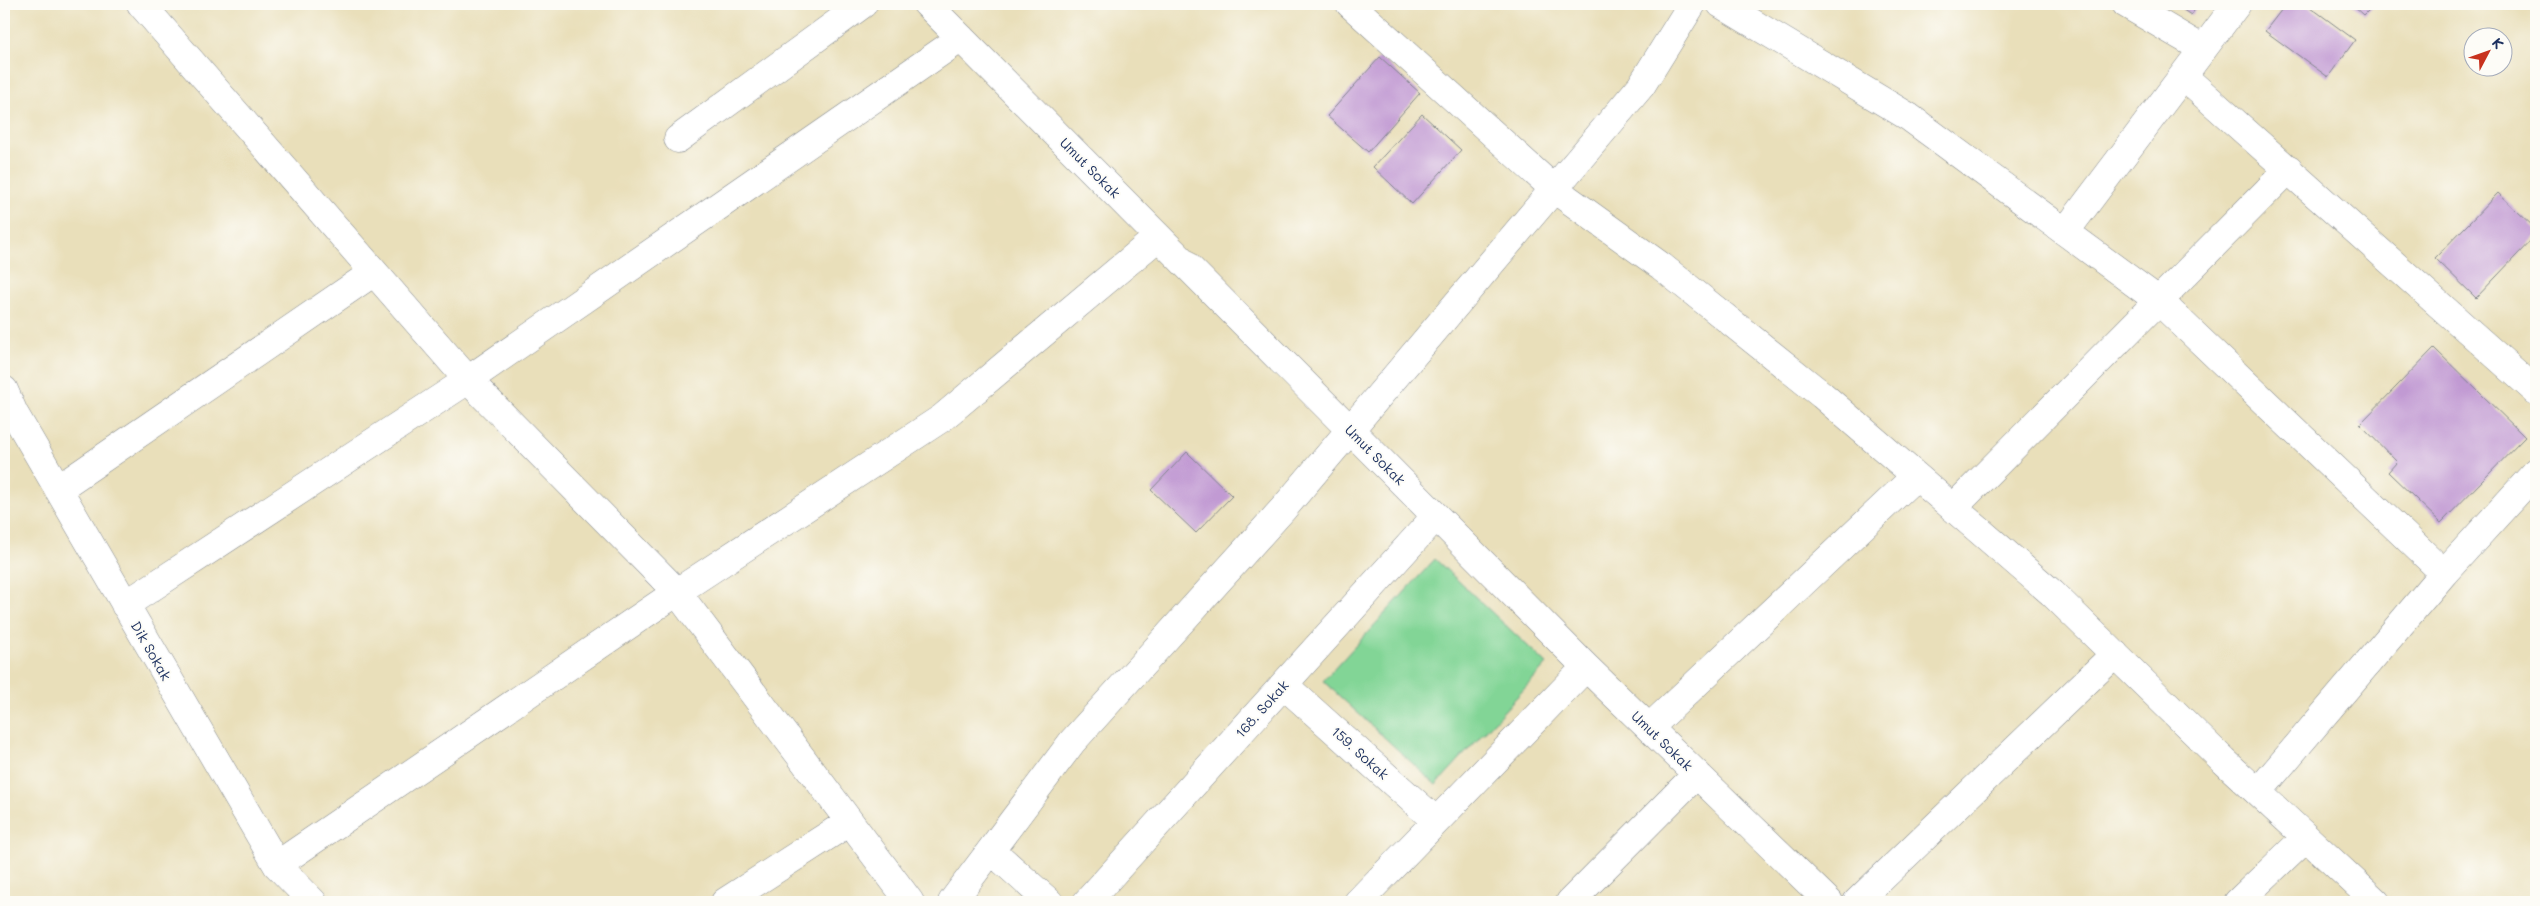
<svg xmlns="http://www.w3.org/2000/svg" width="2540" height="906" font-family="Mali,sans-serif">
<style>
.green{fill:#82d596;stroke:#4e827a}
.building{fill:#c19ad3}
.lines{fill:none;stroke-linecap:round;stroke-linejoin:round}
.street-casing{stroke:#82878c;stroke-width:29}
.street{stroke:#fff;stroke-width:28}
.labels{text-anchor:middle;stroke-width:4;stroke-linejoin:round;paint-order:stroke}
.street-label{font-size:14px;fill:#1b2f5e;stroke:#fdfcf7}
</style>
<rect width="100%" height="100%" fill="#fdfcf7"/>
<filter id="ink" filterUnits="userSpaceOnUse"><feTurbulence type="fractalNoise" baseFrequency=".02" numOctaves="2"/><feDisplacementMap in="SourceGraphic" scale="10" xChannelSelector="R" yChannelSelector="G"/><feConvolveMatrix kernelMatrix="1 2 1 2 8 2 1 2 1" color-interpolation-filters="sRGB"/></filter>
<filter id="wash" filterUnits="userSpaceOnUse"><feTurbulence type="fractalNoise" baseFrequency=".0096" numOctaves="4" result="noise"/><feDisplacementMap in="SourceGraphic" scale="20" xChannelSelector="R" yChannelSelector="G"/><feGaussianBlur stdDeviation="1.12" result="paint"/><feColorMatrix in="noise" values="0 0 0 0 0 0 0 0 0 0 0 0 0 0 0 0 0 1.4 0 .05"/><feComposite in="paint" operator="in"/></filter>
<g filter="url(#wash)">
<rect width="100%" height="100%" fill="#e9dfba"/>
<!-- green -->
<path class="green" d="M1435 559 1547 664 1436 785 1323 681Z"/>
<g id="blocks">
<!-- building -->
<path class="building" d="M2174 4H2199L2191 15Z
M2286 4H2306L2355 40 2328 77 2265 31Z
M2352 4H2375L2364 15Z
M1380 57 1420 93 1368 152 1327 116Z
M1422 114 1461 150 1412 204 1373 167Z
M2498 193 2536 229V235L2476 298 2435 258Z
M2434 348 2525 437 2441 523 2388 472 2397 462 2360 424Z
M1187 452 1232 496 1196 533 1151 490Z"/>
</g>
</g>
<g filter="url(#ink)">
<use href="#blocks" fill-opacity="0" stroke="#82878c" stroke-width="1"/>
<g class="lines">
<!-- street casing -->
<g class="street-casing">
<path id="street" d="M141 4 468 380 677 592 942 418 1158 237
M927 4 1586 667 1829 902
M1350 4 1554 189 1661 266 1822 395 2052 593 2224 761 2376 902
M1721 4 1909 117 2159 301 2444 573 2258 792
M2126 4 2203 49
M2183 76 2536 391
M678 139 863 4
M2065 232 2237 4
M4 390 14 413 277 865 313 902
M58 489 374 272
M1953 508 2289 169
M2444 573 2536 472
M125 605 468 380 961 38
M1284 685 1436 821
M1649 728 1916 476
M991 850 1049 902
M277 865 677 592 910 902
M725 902 849 822
M952 902 1072 742 1284 508 1641 86 1692 4
M1087 902 1436 516
M1358 902 1586 667
M1570 902 1697 774
M1857 902 2115 654
M2238 902 2306 837"/>
</g>
<!-- street -->
<use href="#street" class="street"/>
</g>
</g>
<g class="labels">
<!-- street labels -->
<g class="street-label">
<text transform="translate(1090 168) rotate(45)" y="5">Umut Sokak</text>
<text transform="translate(1375 455) rotate(45)" y="5">Umut Sokak</text>
<text transform="translate(151 651) rotate(60)" y="5">Dik Sokak</text>
<text transform="translate(1262 709) rotate(-48)" y="5">168. Sokak</text>
<text transform="translate(1662 741) rotate(44)" y="5">Umut Sokak</text>
<text transform="translate(1360 753) rotate(42)" y="5">159. Sokak</text>
</g>
</g>
<!-- margin -->
<rect width="2540" height="906" fill="none" stroke="#fdfcf7" stroke-width="20"/>
<!-- north arrow -->
<g transform="translate(2488 52) rotate(49)"><circle r="24" fill="#fdfcf7" stroke="#a3aaba"/>
<path d="M0-4L9 19L0 12L-9 19Z" fill="#c8321e"/>
<text y="-8" font-size="14" font-weight="bold" text-anchor="middle" fill="#1b2f5e">K</text>
</g>
</svg>
